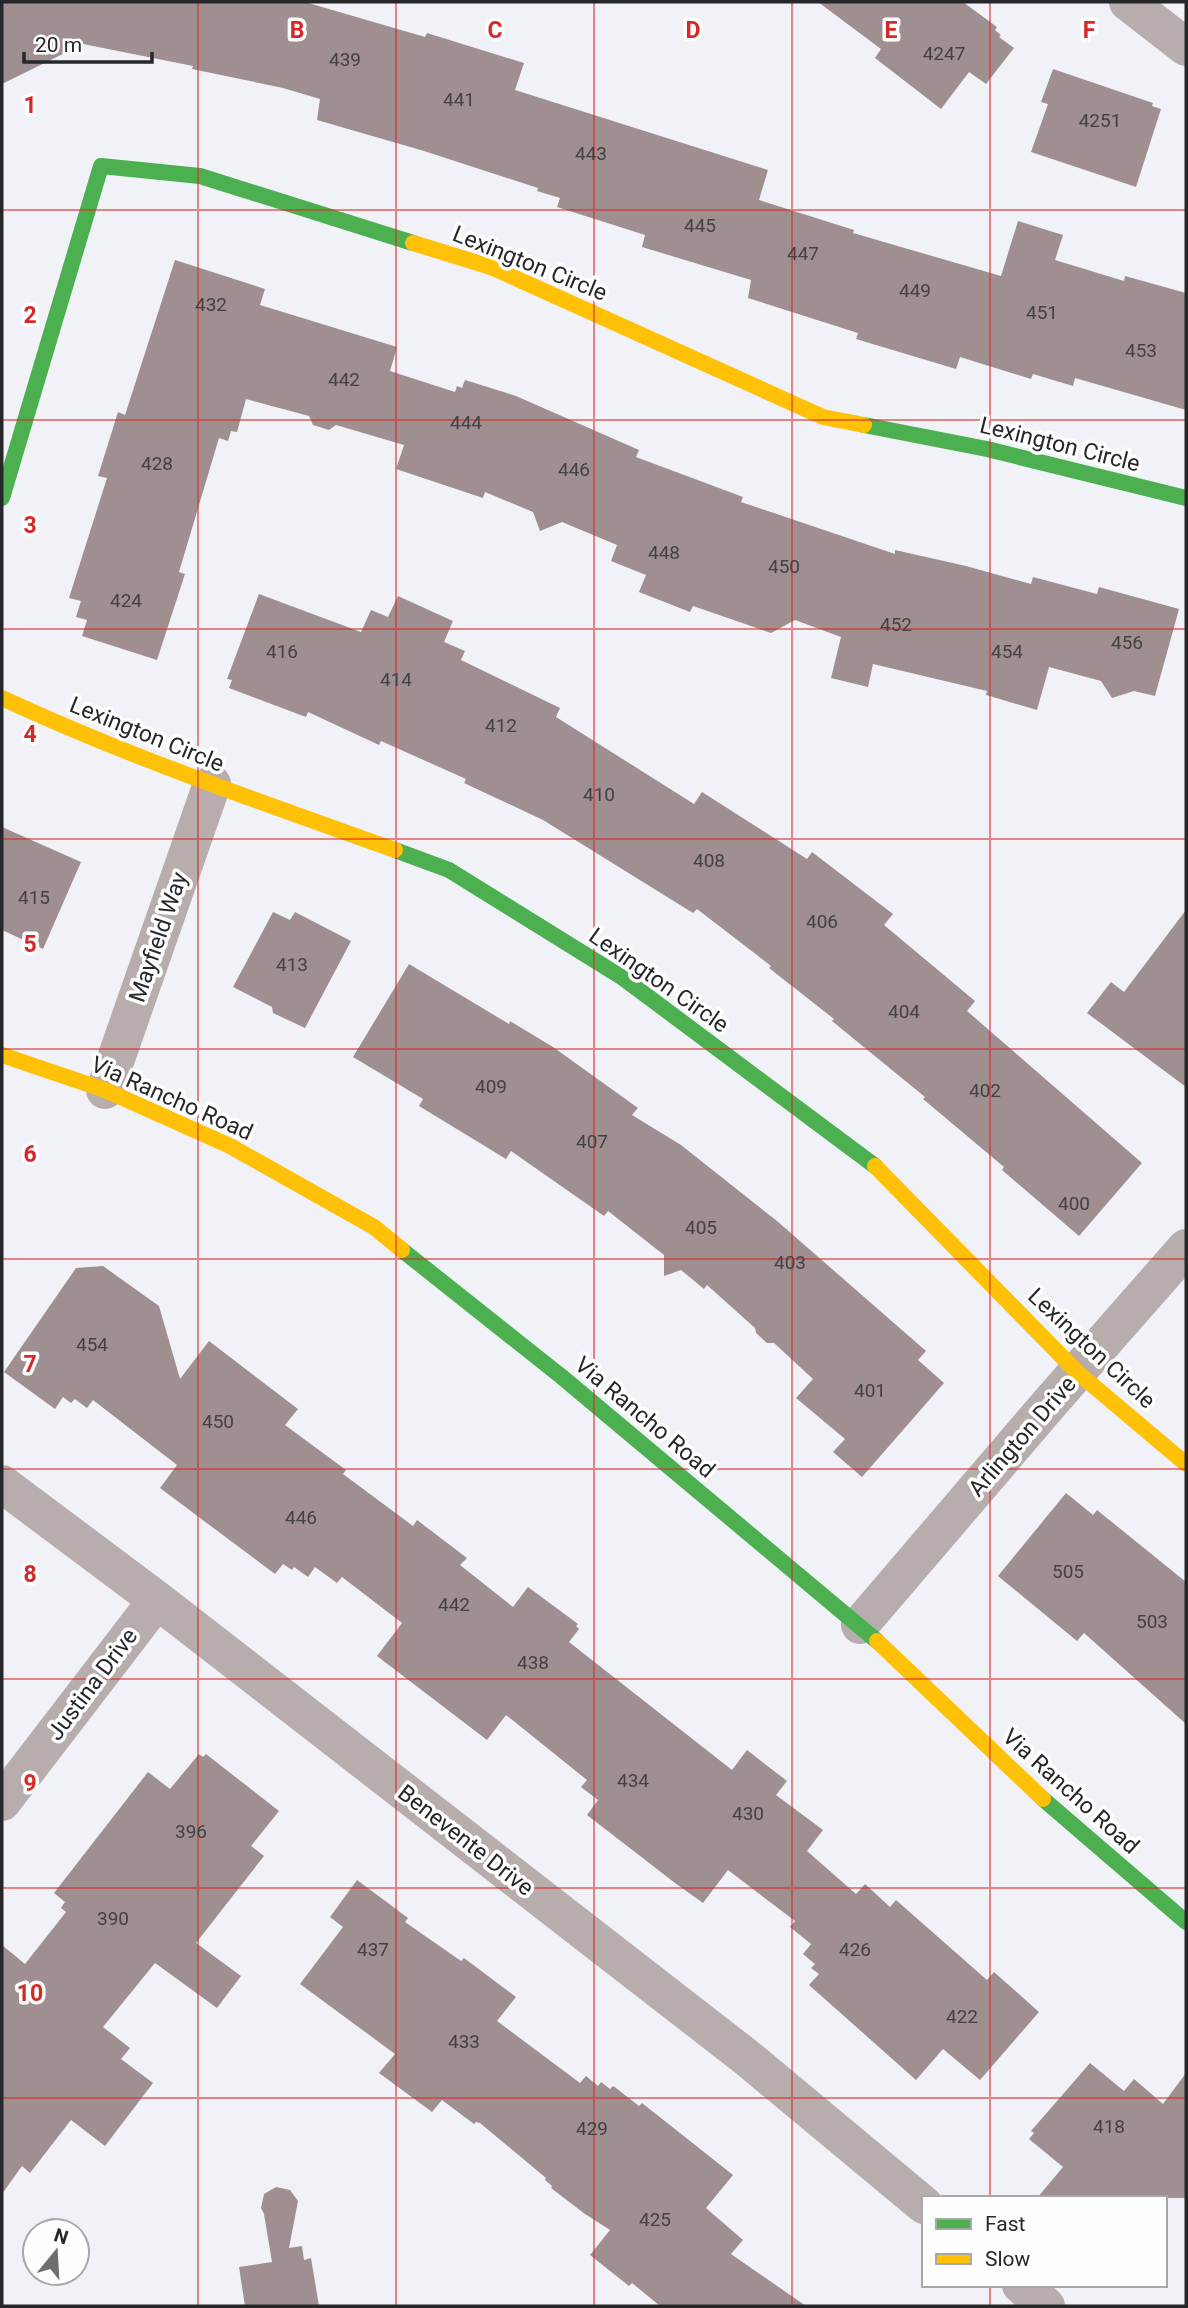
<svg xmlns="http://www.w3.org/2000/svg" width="1188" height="2308" font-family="Roboto,sans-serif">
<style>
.building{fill:#9f8f91}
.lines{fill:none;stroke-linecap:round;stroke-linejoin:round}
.street{stroke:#b7adac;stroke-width:38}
.fast{stroke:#4caf50;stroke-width:16}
.slow{stroke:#ffc107;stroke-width:16}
.grid{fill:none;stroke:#d62828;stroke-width:2;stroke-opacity:0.55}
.labels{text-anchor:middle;stroke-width:7;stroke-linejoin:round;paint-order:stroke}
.number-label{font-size:19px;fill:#444144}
.street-label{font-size:23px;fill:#26272b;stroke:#fefefe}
.grid-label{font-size:23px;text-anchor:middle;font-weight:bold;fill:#d62828;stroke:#fefefe;stroke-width:7;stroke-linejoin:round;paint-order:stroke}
</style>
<rect width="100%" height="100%" fill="#f1f2f8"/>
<!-- building -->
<path class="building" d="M2 2H305L425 37 427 33 524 63 515 90 768 170 759 200 854 230 853 233 1001 276 1018 221 1063 235 1055 260 1124 281 1125 276 1186 293V410L1075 378 1073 386 1033 374 1031 379 960 357 956 369 856 339 858 333 748 298 751 280 642 247 645 235 557 207 560 198 537 191 538 188 424 151 317 120 320 99 283 88 192 69 193 66 83 44 2 84Z
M818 2H963L997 27 995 30 1001 35 999 37 1014 48 986 84 969 72 941 109 875 58 881 49Z
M1053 69 1153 103 1152 106 1161 109 1136 187 1031 152 1048 104 1041 102Z
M175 260 265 289 260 305 397 347 390 371 455 392 457 386 462 388 465 380 516 396 639 450 636 457 743 497 741 502 895 554V550L966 566 1031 584 1033 577 1097 594 1099 587 1179 609 1155 696 1134 691 1112 698 1101 681 1049 667 1037 710 986 695 987 691 873 664 868 687 831 678 841 637 795 620 771 633 693 606 690 612 639 592 646 575 611 561 617 545 562 522 540 531 533 512 485 492 483 498 396 469 404 445 336 425 329 430 313 425 309 416 246 399 237 432 231 431 228 441 219 438 179 572 185 574 157 660 82 636 87 620 76 617 81 601 69 598 107 478 98 476 118 412 125 415Z
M259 594 361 632 371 610 388 617 398 596 453 621 444 642 465 651 461 660 560 708 556 717 694 804 702 792 807 859 812 852 893 914 884 925 975 1001 967 1011 1142 1163 1079 1236 1002 1170 1004 1167 923 1099 925 1097 832 1021 834 1019 769 968 771 966 697 909 693 913 543 820 464 783 466 779 381 741 379 745 308 712 306 717 229 688 232 680 227 679Z
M2 827 81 862 43 949 2 930Z
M1186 910V1087L1087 1013 1111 982 1124 992Z
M273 912 290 920 295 912 351 941 305 1028 273 1013 272 1007 233 987Z
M409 964 509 1024 510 1021 553 1047 638 1108 632 1115 681 1145 777 1221 926 1351 918 1360 944 1383 862 1477 833 1452 845 1439 796 1398 813 1379 774 1343H767L756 1333 755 1328 707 1285 704 1289 681 1270 664 1276V1255L608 1211 604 1216 511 1151 506 1159 419 1106 423 1099 353 1057Z
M103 1266 159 1306 180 1379 209 1341 298 1409 285 1425 346 1470 343 1474 413 1526 417 1520 467 1558 460 1565 513 1607 528 1587 578 1624 576 1626 579 1629 569 1642 732 1770 747 1750 787 1781 776 1795 823 1830 807 1851 856 1894 865 1884 890 1907 896 1900 987 1980 994 1972 1039 2012 980 2080 943 2049 916 2080 809 1985 819 1974 811 1968 815 1964 803 1954 811 1944 790 1927 795 1921 728 1870 703 1903 675 1883 587 1815 598 1800 581 1787 587 1780 506 1715 487 1740 377 1656 402 1623 342 1577 337 1583 315 1567 308 1577 294 1567 292 1570 283 1564 275 1574 160 1488 177 1465 93 1400 87 1408 75 1399 71 1403 63 1397 55 1409 4 1372 76 1268Z
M1066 1493 1093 1515 1097 1510 1186 1582V1724L1084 1633 1077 1641 998 1576Z
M199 1754 203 1757 206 1754 279 1811 251 1846 264 1856 196 1943 241 1976 217 2008 155 1963 103 2027 130 2048 121 2059 153 2083 105 2146 71 2120 30 2173 22 2166 2 2194V1945L25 1964 66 1912 61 1908 65 1902 54 1893 148 1772 170 1789Z
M357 1880 408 1918 405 1922 461 1961 464 1958 516 1997 497 2021 580 2083 586 2076 598 2086 601 2082 610 2089 613 2086 616 2088 639 2106 642 2103 733 2175 706 2208 743 2240 731 2254 806 2306H660L632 2283 629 2286 590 2255 610 2230 585 2214 551 2188 552 2186 545 2180 546 2178 480 2123 476 2122 474 2124 442 2100 432 2112 379 2073 395 2054 300 1984 343 1927 330 1917Z
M1090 2063 1124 2091 1134 2079 1163 2104 1186 2073V2198H1037L1063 2167 1029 2139 1034 2133 1031 2131Z
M276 2187 290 2190 298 2201 289 2248 302 2246 304 2260 311 2258 319 2306H245L239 2267 272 2262 264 2214 261 2208 264 2194Z"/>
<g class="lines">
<!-- street -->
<path class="street" d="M1128 2 1186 47
M105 1090 212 784
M2 1484 157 1600 746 2057 924 2205
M860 1625 1049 1404 1186 1248
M2 1802 157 1600
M1021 2285 1046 2306"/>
<!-- fast -->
<path class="fast" d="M864 425 987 449 1186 498
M2 498 101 166 200 176 413 243
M395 850 449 870 623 978 875 1166
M402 1250 562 1377 877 1641
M1043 1799 1186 1922"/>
<!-- slow -->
<path class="slow" d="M413 243 491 267 823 417 864 425
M2 698C129 757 263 803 395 850
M2 1055 105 1090 230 1146 374 1227 402 1250
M875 1166 1077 1372 1186 1464
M877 1641 1043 1799"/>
</g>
<!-- grid -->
<path class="grid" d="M198 2V2306M396 2V2306M594 2V2306M792 2V2306M990 2V2198M2 210H1186M2 420H1186M2 629H1186M2 839H1186M2 1049H1186M2 1259H1186M2 1469H1186M2 1679H1186M2 1888H1186M2 2098H1186M990 2285V2306"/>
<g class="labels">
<!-- number labels -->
<g class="number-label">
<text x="944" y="60">4247</text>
<text x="345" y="66">439</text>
<text x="459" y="106">441</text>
<text x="1100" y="127">4251</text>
<text x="591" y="160">443</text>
<text x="700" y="232">445</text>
<text x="803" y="260">447</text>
<text x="915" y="297">449</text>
<text x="211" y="311">432</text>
<text x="1042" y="319">451</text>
<text x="1141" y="357">453</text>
<text x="344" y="386">442</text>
<text x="466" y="429">444</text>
<text x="157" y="470">428</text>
<text x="574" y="476">446</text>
<text x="664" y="559">448</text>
<text x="784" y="573">450</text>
<text x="126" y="607">424</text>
<text x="896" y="631">452</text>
<text x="1127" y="649">456</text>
<text x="282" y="658">416</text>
<text x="1007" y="658">454</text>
<text x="396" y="686">414</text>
<text x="501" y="732">412</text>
<text x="599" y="801">410</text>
<text x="709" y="867">408</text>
<text x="34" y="904">415</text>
<text x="822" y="928">406</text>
<text x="292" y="971">413</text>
<text x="904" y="1018">404</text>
<text x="491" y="1093">409</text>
<text x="985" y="1097">402</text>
<text x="592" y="1148">407</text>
<text x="1074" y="1210">400</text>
<text x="701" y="1234">405</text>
<text x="790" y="1269">403</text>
<text x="92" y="1351">454</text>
<text x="870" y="1397">401</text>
<text x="218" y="1428">450</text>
<text x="301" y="1524">446</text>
<text x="1068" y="1578">505</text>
<text x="454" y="1611">442</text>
<text x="1152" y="1628">503</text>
<text x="533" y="1669">438</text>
<text x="633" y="1787">434</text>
<text x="748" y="1820">430</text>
<text x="191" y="1838">396</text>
<text x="113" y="1925">390</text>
<text x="373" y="1956">437</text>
<text x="855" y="1956">426</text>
<text x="962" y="2023">422</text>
<text x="464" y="2048">433</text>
<text x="1109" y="2133">418</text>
<text x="592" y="2135">429</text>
<text x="655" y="2226">425</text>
</g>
<!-- street labels -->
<g class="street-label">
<text transform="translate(530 263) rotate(22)" y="8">Lexington Circle</text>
<text transform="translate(1060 444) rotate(14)" y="8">Lexington Circle</text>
<text transform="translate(147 734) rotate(22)" y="8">Lexington Circle</text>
<text transform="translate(158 937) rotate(-71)" y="8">Mayfield Way</text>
<text transform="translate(659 980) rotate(35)" y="8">Lexington Circle</text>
<text transform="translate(172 1098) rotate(24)" y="8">Via Rancho Road</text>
<text transform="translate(1092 1348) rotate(43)" y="8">Lexington Circle</text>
<text transform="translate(645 1417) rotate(40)" y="8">Via Rancho Road</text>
<text transform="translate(1022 1436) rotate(-49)" y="8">Arlington Drive</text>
<text transform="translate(92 1684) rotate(-53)" y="8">Justina Drive</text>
<text transform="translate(1071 1791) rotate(42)" y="8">Via Rancho Road</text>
<text transform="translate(466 1840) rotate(38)" y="8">Benevente Drive</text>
</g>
</g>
<g class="grid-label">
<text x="297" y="38">B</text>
<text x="495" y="38">C</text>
<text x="693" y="38">D</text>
<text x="891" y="38">E</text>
<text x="1089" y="38">F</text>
<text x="30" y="113">1</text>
<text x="30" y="323">2</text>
<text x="30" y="533">3</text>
<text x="30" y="742">4</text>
<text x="30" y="952">5</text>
<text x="30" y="1162">6</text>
<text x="30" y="1372">7</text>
<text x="30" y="1582">8</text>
<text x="30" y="1791">9</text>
<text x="30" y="2001">10</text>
</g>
<!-- border -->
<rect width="1188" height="2308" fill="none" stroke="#26272b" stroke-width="7"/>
<!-- legend -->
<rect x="922" y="2196" width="245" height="91" fill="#fefefe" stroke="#a8a8aa" stroke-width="2"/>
<rect x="936" y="2219" width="35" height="10" fill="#4caf50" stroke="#a8a8aa" stroke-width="2"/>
<text x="985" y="2231" font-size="21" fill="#26272b">Fast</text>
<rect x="936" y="2254" width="35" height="10" fill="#ffc107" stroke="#a8a8aa" stroke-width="2"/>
<text x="985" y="2266" font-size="21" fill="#26272b">Slow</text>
<!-- north arrow -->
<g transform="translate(56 2252) rotate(18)"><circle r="33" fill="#fefefe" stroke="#a8a8aa" stroke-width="2"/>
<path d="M0-5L12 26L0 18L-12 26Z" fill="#6d6e73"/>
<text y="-10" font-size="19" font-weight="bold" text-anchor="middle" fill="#26272b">N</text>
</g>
<!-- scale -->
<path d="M24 52v10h128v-10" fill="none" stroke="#26272b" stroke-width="3.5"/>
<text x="35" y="52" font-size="21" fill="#26272b" stroke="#fefefe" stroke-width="5" paint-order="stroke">20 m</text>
</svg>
